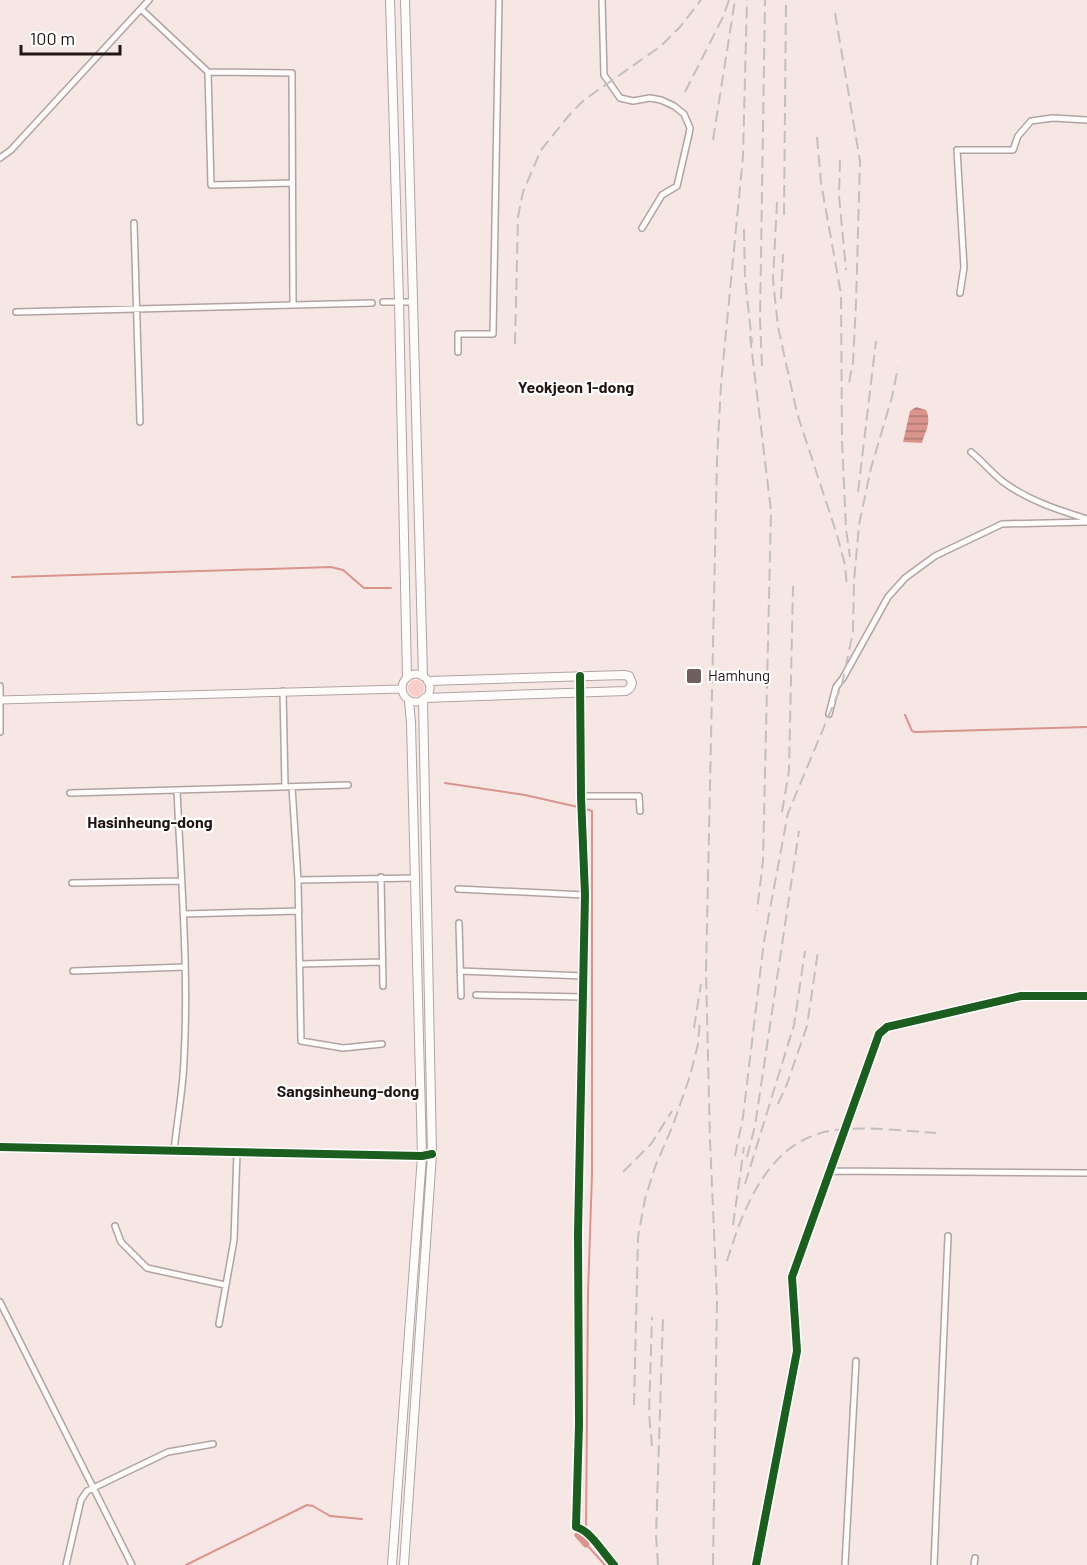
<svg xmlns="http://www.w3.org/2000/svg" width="1087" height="1565" font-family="Barlow,sans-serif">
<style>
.grass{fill:#f9cec8}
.water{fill:url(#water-rules)}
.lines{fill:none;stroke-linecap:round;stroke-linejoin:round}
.stream{stroke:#d9948d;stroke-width:2}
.canal{stroke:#d9948d;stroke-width:7}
.minor-casing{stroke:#b0a4a2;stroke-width:8}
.tertiary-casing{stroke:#b0a4a2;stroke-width:9}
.secondary-casing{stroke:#b0a4a2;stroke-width:10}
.minor{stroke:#fefbfb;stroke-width:5}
.tertiary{stroke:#fefbfb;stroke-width:7}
.secondary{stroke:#fefbfb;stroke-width:8}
.rail{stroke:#c3bfbe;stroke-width:2;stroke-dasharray:12 6;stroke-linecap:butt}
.cycleway-casing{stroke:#fff;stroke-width:11}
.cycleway{stroke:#1b5e20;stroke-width:8}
.poi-dot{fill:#6c5f5e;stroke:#fff;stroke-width:2}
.labels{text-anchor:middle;stroke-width:4.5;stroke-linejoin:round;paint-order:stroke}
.poi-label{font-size:15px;fill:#221615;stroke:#fff;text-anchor:start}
.neighbourhood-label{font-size:16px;font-weight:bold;fill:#221615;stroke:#fff}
</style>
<defs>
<pattern id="water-rules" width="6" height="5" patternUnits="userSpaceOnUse" patternTransform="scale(1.5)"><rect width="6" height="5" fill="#d9948d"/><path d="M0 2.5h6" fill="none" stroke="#b07872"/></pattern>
</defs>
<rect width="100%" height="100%" fill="#f6e7e5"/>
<!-- grass -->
<path class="grass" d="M408 688a8 8 0 1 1 16 0a8 8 0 1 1-16 0Z"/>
<!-- water -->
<path class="water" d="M916 407 926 410C932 422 925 432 922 443L903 442 910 411Z"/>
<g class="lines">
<!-- stream -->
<path class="stream" d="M12 577 331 567 343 570 364 588H391
M905 715 912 731 915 732 1087 727
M445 783 525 795 578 807
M586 809 592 811V1175L588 1293 586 1530
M586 1536V1544L605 1565
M186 1565 307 1505 313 1506 330 1516 362 1519"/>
<!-- canal -->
<path class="canal" d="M578 1535 586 1544"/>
<!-- minor casing -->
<g class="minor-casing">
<path id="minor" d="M602 0 604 75 620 98 633 101 650 98 661 100 674 106 684 114 690 128 689 134 677 186 662 195 642 228
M142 10 208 72 292 73 293 305
M208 72 211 185 292 183
M0 158 11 150 149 0
M134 223 140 422
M960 293 964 267 957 150H1013L1018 136 1031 121 1053 118 1087 120
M383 302H414
M16 312 372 303
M458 352V334H493L499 0
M971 452C982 461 991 472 1002 481 1027 500 1058 510 1087 519
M580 676 581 796 585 895 578 1233 579 1424 576 1527C591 1531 603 1553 614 1565
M0 686V732
M283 691 285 787
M829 714 836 687 843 678 888 597 905 578 935 556 1002 524 1087 522
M292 787 298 880 301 1041 343 1048 382 1044
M70 793 348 785
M581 796H639L640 811
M381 877 383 986
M298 880 416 878
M72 883 181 881
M458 889 585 895
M183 914 299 911
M459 923 461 996
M300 964 382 962
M73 971 185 967
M460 971 584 976
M476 995 584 997
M0 1147 422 1156 432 1154
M174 1151C177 1121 183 1090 184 1060 189 970 181 880 177 790
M831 1171 1087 1173
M115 1226 121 1242 147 1268 225 1285
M0 1302 132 1565
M219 1324 234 1240 237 1152
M66 1565 81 1500 87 1491 168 1452 213 1444
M756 1565 797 1351 792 1277 879 1034 887 1027 1021 996H1087
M845 1565 856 1361
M934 1565 948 1236
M974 1565 975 1558"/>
</g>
<!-- tertiary casing -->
<g class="tertiary-casing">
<path id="tertiary" d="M402 688a14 14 0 1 1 28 0a14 14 0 1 1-28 0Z
M0 700 402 689"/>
</g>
<!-- secondary casing -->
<g class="secondary-casing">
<path id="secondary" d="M390 0 399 302 407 677
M405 0 423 676
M425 698 626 691 630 688 632 683 629 676 624 675 428 681
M392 1565 422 1156 411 723 409 701
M404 1565 432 1154 423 700"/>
</g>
<!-- minor -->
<use href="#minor" class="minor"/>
<!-- tertiary -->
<use href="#tertiary" class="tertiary"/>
<!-- secondary -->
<use href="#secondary" class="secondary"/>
<!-- rail -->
<path class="rail" d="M835 13 860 161 856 303 853 362 848 388
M685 92 723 17 729 0
M817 137 821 183 841 294 842 441 846 529 850 557
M713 140 735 0
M840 160 839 196 846 270
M777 202 773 280 778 327 797 413 837 535 845 565 847 587
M784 215 786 0
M744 229 745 278 752 343
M781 299 783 254
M750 336 771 511 763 861 757 911
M515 344 518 217 523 192 541 150 571 113 584 100 661 46 680 27 701 0
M762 366 760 320 765 0
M858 492 876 341
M782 812 789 771 793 586
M694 1028 701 984
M778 1104 787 1084 807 1026 818 951
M735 1156 743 1117 764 941 788 813 842 684 853 632 854 581 859 525 871 468 892 397 898 367
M747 1157 755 1126 799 831
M623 1172 651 1144 672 1111
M745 1184 794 1025 805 951
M733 1225 744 1147
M727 1261C744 1206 769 1139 835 1130 868 1126 903 1131 936 1133
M634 1405 638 1237 645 1199 655 1167 673 1125 690 1076 698 1044 700 1019
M652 1446 649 1414 652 1317
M658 1565 656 1535 663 1318
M713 1565 717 1300 710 1140 706 972 717 460 721 384 743 156 747 0"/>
<!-- cycleway casing -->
<g class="cycleway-casing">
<path id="cycleway" d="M580 676 581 796 585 895 578 1233 579 1424 576 1527C591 1531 603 1553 614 1565
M0 1147 422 1156 432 1154
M756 1565 797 1351 792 1277 879 1034 887 1027 1021 996H1087"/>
</g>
<!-- cycleway -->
<use href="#cycleway" class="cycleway"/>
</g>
<!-- markers -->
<rect class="poi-dot" x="686" y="668" width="16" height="16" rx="3"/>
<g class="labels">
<!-- poi labels -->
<g class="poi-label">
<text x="708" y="681">Hamhung</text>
</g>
<!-- neighbourhood labels -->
<g class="neighbourhood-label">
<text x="576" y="393">Yeokjeon 1-dong</text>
<text x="150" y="828">Hasinheung-dong</text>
<text x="348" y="1097">Sangsinheung-dong</text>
</g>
</g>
<!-- scale -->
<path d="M21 45v9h99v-9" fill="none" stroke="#221615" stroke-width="3"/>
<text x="30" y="45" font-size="18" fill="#221615" stroke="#ffffff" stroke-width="4.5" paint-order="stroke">100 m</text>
</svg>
